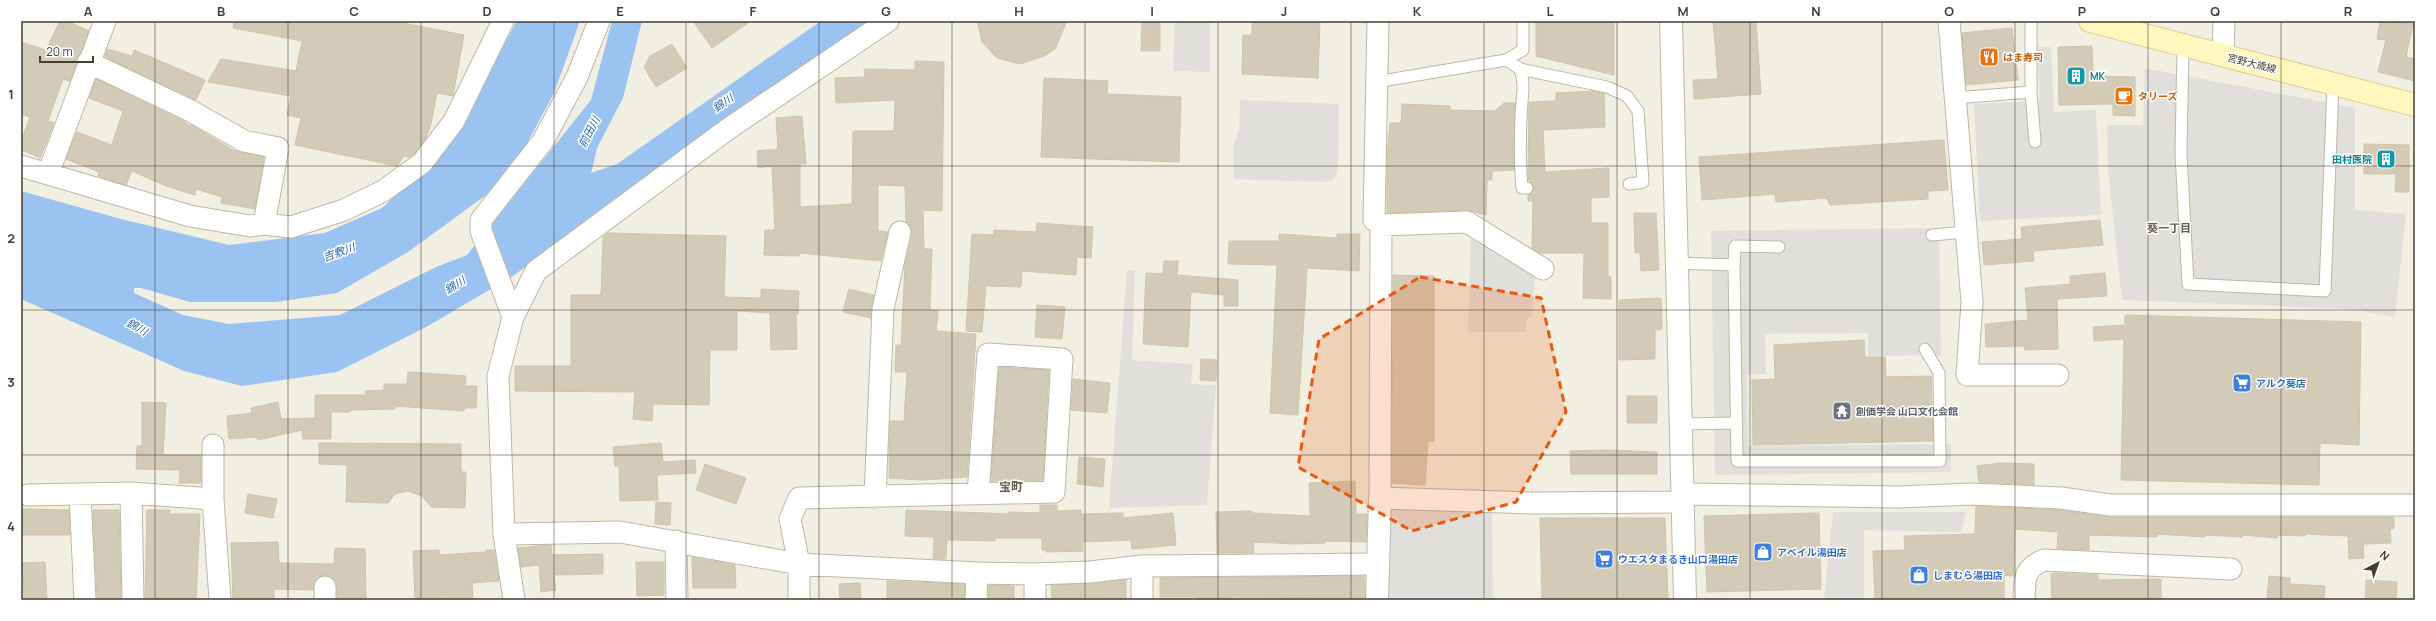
<svg xmlns="http://www.w3.org/2000/svg" width="2436" height="621" font-family="Manrope,'Noto Sans JP',sans-serif">
<style>
.parking{fill:#e1dfdb}
.water{fill:#9ac3f2}
.building{fill:#d3cbb7;stroke:#cec4aa}
.lines{fill:none;stroke-linecap:round;stroke-linejoin:round}
.service-casing{stroke:#bdb7a4;stroke-width:13}
.minor-casing{stroke:#bdb7a4;stroke-width:23}
.tertiary-casing{stroke:#bdb7a4;stroke-width:24}
.secondary-casing{stroke:#d3ca8f;stroke-width:24}
.service{stroke:#fff;stroke-width:11}
.minor{stroke:#fff;stroke-width:21}
.tertiary{stroke:#fff;stroke-width:22}
.secondary{stroke:#fff7be;stroke-width:22}
.marked{fill:#e8590c;fill-opacity:0.2;stroke:#e8590c;stroke-width:3;stroke-dasharray:8 5;stroke-linejoin:round}
.grid{fill:none;stroke:#433e32;stroke-width:1;stroke-opacity:0.55}
.labels{text-anchor:middle;stroke-width:3;stroke-linejoin:round;paint-order:stroke}
.food-label{font-size:10px;font-weight:bold;fill:#c56008;stroke:#fff;text-anchor:start}
.street-label{font-size:10px;fill:#433e32;stroke:#fff}
.culture-label{font-size:10px;font-weight:bold;fill:#0d838f;stroke:#fff;text-anchor:start}
.shop-label{font-size:10px;font-weight:bold;fill:#366cbe;stroke:#fff;text-anchor:start}
.worship-label{font-size:10px;font-weight:bold;fill:#5b616d;stroke:#fff;text-anchor:start}
.water-label{font-size:11px;font-style:italic;fill:#2967b1;stroke:#fff}
.neighbourhood-label{font-size:11px;font-weight:bold;fill:#665e49;stroke:#fff}
.quarter-label{font-size:12px;font-weight:bold;fill:#665e49;stroke:#fff}
.neatline{fill:none;stroke:#433e32;stroke-width:1.5}
.grid-label{font-size:13px;text-anchor:middle;font-weight:bold;fill:#433e32}
</style>
<rect width="100%" height="100%" fill="#f1efe1"/>
<!-- parking -->
<path class="parking" d="M1175 21H1210V72L1173 71Z
M2037 47H2051L2054 112 2096 110 2101 215 1980 221 1974 104 2040 101Z
M2145 68 2355 108V210L2406 214 2395 317 2350 309 2122 300 2108 170 2107 125H2143Z
M1240 100 1339 104 1338 167 1336 176 1332 180 1325 182 1234 179 1233 148 1239 129Z
M1939 228 1941 355 1868 356V333L1765 334 1766 374 1747 375 1748 446 1951 444V472L1715 475 1711 231Z
M1471 233 1535 271 1532 318H1527L1526 332H1468Z
M1127 270 1135 271 1132 360 1193 364 1191 384 1216 385 1207 505 1109 508Z
M1492 509 1493 600H1384L1383 510Z
M1833 512H1966L1961 532 1864 530V600H1824Z"/>
<!-- water -->
<path class="water" d="M517 21H580L554 93 524 149 493 190 408 252 337 293 276 302H190L141 288H134V293L183 315 229 324 340 315 436 267 467 255 591 100 612 21H642L623 98 597 148 591 173 617 164 821 21H872L682 152 513 276 428 326 337 372 242 386 184 371 21 299V191L121 219 229 245 325 233 382 208 420 173 469 107Z"/>
<!-- building -->
<path class="building" d="M60 21H67L89 31 70 81 63 79 48 121 54 123 40 158 21 150V141L30 117 21 114V42L46 50Z
M234 21H393L464 35 453 96 437 93 431 124 425 140 414 154 409 157 404 156 397 166 295 145 301 118 287 115 291 96 208 82 221 59 296 71 302 41 233 28Z
M693 21H751L712 48Z
M977 21H1067L1055 49 1044 56 1020 64 997 58 982 42Z
M1142 21H1160V51H1141Z
M1252 21H1320L1318 78 1242 74 1243 35H1252Z
M1536 21H1614V75L1536 56Z
M1713 21H1756L1761 94 1694 99 1693 80 1718 79Z
M2380 21 2413 24 2406 57 2415 59V81L2378 72 2386 40 2377 39Z
M2012 28 2018 80 1966 85 1962 33Z
M672 44 687 68 656 87 644 67 650 56Z
M2092 46 2093 76 2135 77V116L2113 115V104L2059 105 2058 47Z
M107 49 132 56 134 50 205 80 196 100 105 57Z
M915 61 944 62 942 211 923 210 924 249H932L930 310 938 311 936 331 976 334 967 477 922 480 889 478 890 421H904L907 372H895L896 345H901L905 266 912 234 911 228 906 222 905 186 878 185V231L888 232 881 261 799 253V256L764 255 765 230H775L772 166 758 168 757 151 778 149 776 118 802 116 806 164H800V207L852 204 853 131H894L895 100 836 103 835 78 865 77 864 69 915 70Z
M1044 78 1108 81 1107 94 1181 97 1179 162 1041 157Z
M96 79 185 122 186 124 193 126 233 150 264 157 255 209 221 203 222 197 196 189 195 195 166 186 132 171 126 185 98 176 99 172 66 159 77 132 112 145 123 111 89 98Z
M1594 91 1604 93 1605 127 1543 130 1545 172 1609 168V197L1591 198V223H1608V277H1611V299L1583 298 1584 253H1540L1532 248 1533 201H1528V195L1534 188 1528 179 1529 102 1556 101V93Z
M1504 103H1515L1514 170 1492 171V180H1487L1486 215 1467 210 1387 213V157L1390 123H1401L1402 104 1450 106V110L1495 111Z
M1944 140 1948 190 1928 191V199L1830 205 1827 198 1776 202 1775 194 1702 200 1699 157Z
M2364 144 2409 145V192H2395L2396 174H2364Z
M1634 213H1656L1659 270 1641 271 1640 253H1635Z
M2100 220 2103 245 2033 251 2034 261 1984 265 1982 242 2022 239 2021 227Z
M1037 223 1093 227 1091 258 1077 257 1076 275 1022 271 1021 287 986 286 982 332 966 331 972 234 994 235V230L1036 232Z
M608 233 726 236 724 297 761 298V289L799 291 798 314H796L797 349 771 350 770 313 737 311V350H710L709 405 653 404 652 421 633 419 635 392 515 391V366H571V295H601L603 237Z
M1279 234 1337 238V234H1360L1359 271 1307 268 1298 415 1270 413 1277 265 1228 264 1229 241H1279Z
M1164 261H1178L1177 275 1238 280V306H1224V295L1191 292 1188 347 1143 344 1146 273 1163 274Z
M2105 273 2107 296 2057 299 2058 349 2025 350 2024 346 1986 347 1985 324 2028 320 2025 288 2070 284V276Z
M1393 275 1434 276V441H1428L1425 485 1392 483Z
M849 289 874 295 871 318 843 312Z
M1661 298 1662 329 1655 330V359L1619 360V300Z
M1037 305 1065 307 1062 339 1035 337Z
M2125 315 2361 322 2359 445 2320 443 2319 485 2121 480 2124 339 2094 341 2093 327 2125 325Z
M1864 340 1865 357H1885L1886 377 1931 376 1933 441 1753 445 1752 380 1775 379 1774 345Z
M1201 359 1217 360 1216 381 1200 380Z
M999 367 1049 370 1043 480 991 481Z
M408 372 466 376 465 386H477L476 408H464V411L395 406V409L350 410V412H331V439H303L302 430 258 440 257 437 229 439 227 416 252 413 251 408 278 402 281 419 315 418V395H366L365 391 384 390V384H407Z
M1073 379 1110 383 1107 413 1071 410Z
M1627 396H1657V423H1627Z
M142 402 166 403 163 455H201V483H179L180 470 136 469 137 446H142Z
M319 443 461 444V472H466L465 508 431 507 422 496 408 491 395 494 388 503 346 502 347 465 319 464Z
M661 443 663 462 695 460 696 473 657 475 658 500 620 501 619 466H615L613 447Z
M1606 450 1657 452V474H1571L1570 451Z
M1079 457 1105 459 1103 487 1077 484Z
M2000 463 2034 464V485L1979 482 1977 466Z
M705 464 746 478 736 504 696 490Z
M1355 481 1356 514H1367L1366 542 1325 541V543L1294 544 1253 542 1254 553H1217L1216 512 1252 511V513L1310 516 1309 483Z
M248 494 277 499 273 518 245 513Z
M656 502 671 503 670 525 655 524Z
M1040 505H1057V511L1081 510V514L1123 513V518L1173 513 1176 545 1132 549 1131 540 1082 542 1083 551 1046 552V550H1042V538H995V541L947 540 946 559H933L934 537 905 536 906 510 1009 514V512L1040 513Z
M1976 506 2060 510 2110 517H2394V528L2390 529 2391 543 2363 544 2364 558 2349 559 2348 536 2305 534V536L2277 535V538L2242 535V537L2206 535 2205 537 2157 534V537L2089 535V550L2057 549 2058 532 2015 529 2014 576 2004 575V600H1875L1873 551 1905 550 1904 536 1975 534Z
M22 509 69 510 70 535H22Z
M93 510H119L121 600H97Z
M147 510H170L169 514H200L196 600H145Z
M1819 513 1821 589 1707 592 1704 516Z
M1540 518H1665L1668 600H1542Z
M278 542 279 563 334 564 335 548 365 549 366 600H337L336 581 325 575 315 581 313 590 274 589V600H233L231 543Z
M551 545 552 555 603 554V574L554 575 556 590 541 592 539 565 521 567 518 548Z
M439 550V555L486 552V550H494L499 581 472 583 473 598 415 599 413 551Z
M692 557 735 565 736 588H693Z
M45 562 47 600H24L23 563Z
M636 562H664V595L637 596Z
M2054 573 2098 575V580L2161 579V600H2052L2051 574Z
M1364 576 1365 598 1229 597V600H1197V597H1160V578Z
M2269 576 2290 578V584L2325 586 2324 600H2267Z
M1126 580V599L1081 597V600H1052L1051 585Z
M2366 580 2397 582 2396 600H2365Z
M887 581 965 584 964 600H887Z
M860 583 861 600H840L839 584Z
M989 585 1014 586V600H988Z"/>
<g class="lines">
<!-- service casing -->
<g class="service-casing">
<path id="service" d="M2183 45 2181 154 2188 284 2325 291 2333 84
M1506 60 1523 50V21
M1520 69C1526 85 1521 101 1521 118 1520 141 1520 165 1522 188H1527
M1376 82 1506 60 1520 69 1607 87 1627 96 1638 111 1643 182 1629 184
M2031 92 2035 142
M1954 98 2031 92V21
M1932 235 1966 232
M1676 263 1734 265 1735 246 1779 247
M1734 265 1737 461H1940L1939 373 1925 349
M1681 424 1736 423"/>
</g>
<!-- minor casing -->
<g class="minor-casing">
<path id="minor" d="M1378 21 1374 220 1381 225 1380 498 1533 503 1682 502
M1949 21 1972 302 1967 375H2058
M2223 56 2224 21
M88 62 191 111 244 141 278 148 264 224
M21 166 190 216 250 226 264 224 291 227 344 210 383 191 422 163 454 121 503 21
M48 174 105 21
M1381 225 1467 222 1543 269
M513 317 481 231V220L543 141 577 77 599 21
M213 445V499L220 600
M131 493 133 600
M80 494 85 600
M1682 494 1899 497 1972 494 2061 498 2110 505H2415
M28 495 131 493 213 499
M875 497 883 309 900 232
M504 534 620 532 799 564 977 573 1035 574 1090 572 1142 566 1377 564
M676 541 677 600
M1142 566V600
M1035 574V600
M325 587V600
M514 600 504 534 498 376 513 317 536 271 728 129 888 21
M799 600V564L790 519 799 498 1054 492 1062 359 988 354 978 494
M976 600 977 573
M2024 600C2025 578 2023 569 2044 560L2231 569"/>
</g>
<!-- tertiary casing -->
<g class="tertiary-casing">
<path id="tertiary" d="M1671 21 1685 600
M1377 600 1380 498"/>
</g>
<!-- secondary casing -->
<g class="secondary-casing">
<path id="secondary" d="M2090 21 2415 105"/>
</g>
<!-- service -->
<use href="#service" class="service"/>
<!-- minor -->
<use href="#minor" class="minor"/>
<!-- tertiary -->
<use href="#tertiary" class="tertiary"/>
<!-- secondary -->
<use href="#secondary" class="secondary"/>
</g>
<!-- marked area -->
<path class="marked" d="M1420 277 1541 298 1566 412 1516 502 1412 531 1298 467 1319 339Z"/>
<!-- grid -->
<path class="grid" d="M155 21V600M288 21V600M421 21V600M554 21V600M686 21V600M819 21V600M952 21V600M1085 21V600M1218 21V600M1351 21V600M1484 21V600M1617 21V600M1750 21V600M1882 21V600M2015 21V600M2148 21V600M2281 21V600M21 166H2415M21 310H2415M21 455H2415"/>
<!-- icons -->
<defs>
<g id="restaurant-square" transform="scale(1)"><rect x="-9" y="-9" width="18" height="18" rx="4" fill="#e8710a" stroke="#fff"/><path d="M-5-6h1v4h1v-4h1v4h1v-4h1v5L-1.5 .5V6h-2V.5L-5-1ZM5-6V6H3V1.5H1.5Q1.5-4 5-6Z" fill="#fff"/></g>
<g id="building-square" transform="scale(1)"><rect x="-9" y="-9" width="18" height="18" rx="4" fill="#0f9aa8" stroke="#fff"/><path d="M-4-6H4V6H1V3H-1V6H-4ZM-2.5-4.3h1.7v1.8h-1.7ZM.8-4.3h1.7v1.8H.8ZM-2.5-1h1.7V.8h-1.7ZM.8-1h1.7V.8H.8Z" fill="#fff"/></g>
<g id="cafe-square" transform="scale(1)"><rect x="-9" y="-9" width="18" height="18" rx="4" fill="#e8710a" stroke="#fff"/><path d="M-5.5-4.5H6V0H3Q3 3.5 0 3.5H-2.5Q-5.5 3.5-5.5 0ZM3-3.2v2h1.7v-2ZM-6 4.5H4V6H-6Z" fill="#fff"/></g>
<g id="supermarket-square" transform="scale(1)"><rect x="-9" y="-9" width="18" height="18" rx="4" fill="#3f7fe0" stroke="#fff"/><path d="M-6-5.5h2.5l.6 2H6L4.5 2H-2.5L-4.4-4H-6ZM-1.5 3.2a1.3 1.3 0 1 0 .1 0ZM3 3.2a1.3 1.3 0 1 0 .1 0Z" fill="#fff"/></g>
<g id="temple-square" transform="scale(1)"><rect x="-9" y="-9" width="18" height="18" rx="4" fill="#6b7280" stroke="#fff"/><path d="M0-6L5-2H3V0L6.5 2.5H4V6H1.5V3h-3V6H-4V2.5H-6.5L-3 0V-2H-5Z" fill="#fff"/></g>
<g id="shop-square" transform="scale(1)"><rect x="-9" y="-9" width="18" height="18" rx="4" fill="#3f7fe0" stroke="#fff"/><path d="M-5-2.5h2.3a2.7 3.5 0 0 1 5.4 0H5L5.5 6h-11ZM-1.5-2.5h3a1.5 2.3 0 0 0-3 0Z" fill="#fff"/></g>
</defs>
<g fill-rule="evenodd">
<use href="#restaurant-square" x="1989" y="57"/>
<use href="#building-square" x="2076" y="76"/>
<use href="#cafe-square" x="2124" y="96"/>
<use href="#building-square" x="2386" y="159"/>
<use href="#supermarket-square" x="2242" y="383"/>
<use href="#temple-square" x="1842" y="411"/>
<use href="#shop-square" x="1763" y="552"/>
<use href="#supermarket-square" x="1604" y="559"/>
<use href="#shop-square" x="1919" y="575"/>
</g>
<g class="labels">
<!-- food labels -->
<g class="food-label">
<text x="2003" y="61">はま寿司</text>
<text x="2138" y="100">タリーズ</text>
</g>
<!-- street labels -->
<g class="street-label">
<text transform="translate(2252 63) rotate(14)" y="4">宮野大歳線</text>
</g>
<!-- culture labels -->
<g class="culture-label">
<text x="2090" y="80">MK</text>
<text x="2372" y="163" text-anchor="end">田村医院</text>
</g>
<!-- shop labels -->
<g class="shop-label">
<text x="2256" y="387">アルク葵店</text>
<text x="1777" y="556">アベイル湯田店</text>
<text x="1618" y="563">ウエスタまるき山口湯田店</text>
<text x="1933" y="579">しまむら湯田店</text>
</g>
<!-- worship labels -->
<g class="worship-label">
<text x="1856" y="415">創価学会 山口文化会館</text>
</g>
<!-- water labels -->
<g class="water-label">
<text transform="translate(723 103) rotate(-35)" y="4">錦川</text>
<text transform="translate(589 132) rotate(-63)" y="4">前田川</text>
<text transform="translate(339 252) rotate(-20)" y="4">吉敷川</text>
<text transform="translate(455 285) rotate(-32)" y="4">錦川</text>
<text transform="translate(137 327) rotate(29)" y="4">錦川</text>
</g>
<!-- neighbourhood labels -->
<g class="neighbourhood-label">
<text x="2169" y="232">葵一丁目</text>
</g>
<!-- quarter labels -->
<g class="quarter-label">
<text x="1011" y="491">宝町</text>
</g>
</g>
<!-- border -->
<rect width="2436" height="621" fill="none" stroke="#ffffff" stroke-width="44"/>
<!-- north arrow -->
<g transform="translate(2378 563) rotate(41)" stroke="#ffffff" stroke-width="3" paint-order="stroke">
<path d="M0-3L7 15L0 10L-7 15Z" fill="#433e32"/>
<text y="-6" font-size="11" font-weight="bold" text-anchor="middle" fill="#433e32">N</text>
</g>
<!-- scale -->
<path d="M40 56v6h53v-6" fill="none" stroke="#433e32" stroke-width="2"/>
<text x="46" y="56" font-size="12" fill="#433e32" stroke="#ffffff" stroke-width="3" paint-order="stroke">20 m</text>
<rect x="22" y="22" width="2392" height="577" class="neatline"/>
<g class="grid-label">
<text x="88" y="16">A</text>
<text x="221" y="16">B</text>
<text x="354" y="16">C</text>
<text x="487" y="16">D</text>
<text x="620" y="16">E</text>
<text x="753" y="16">F</text>
<text x="886" y="16">G</text>
<text x="1019" y="16">H</text>
<text x="1152" y="16">I</text>
<text x="1284" y="16">J</text>
<text x="1417" y="16">K</text>
<text x="1550" y="16">L</text>
<text x="1683" y="16">M</text>
<text x="1816" y="16">N</text>
<text x="1949" y="16">O</text>
<text x="2082" y="16">P</text>
<text x="2215" y="16">Q</text>
<text x="2348" y="16">R</text>
<text x="11" y="99">1</text>
<text x="11" y="243">2</text>
<text x="11" y="387">3</text>
<text x="11" y="531">4</text>
</g>
</svg>
